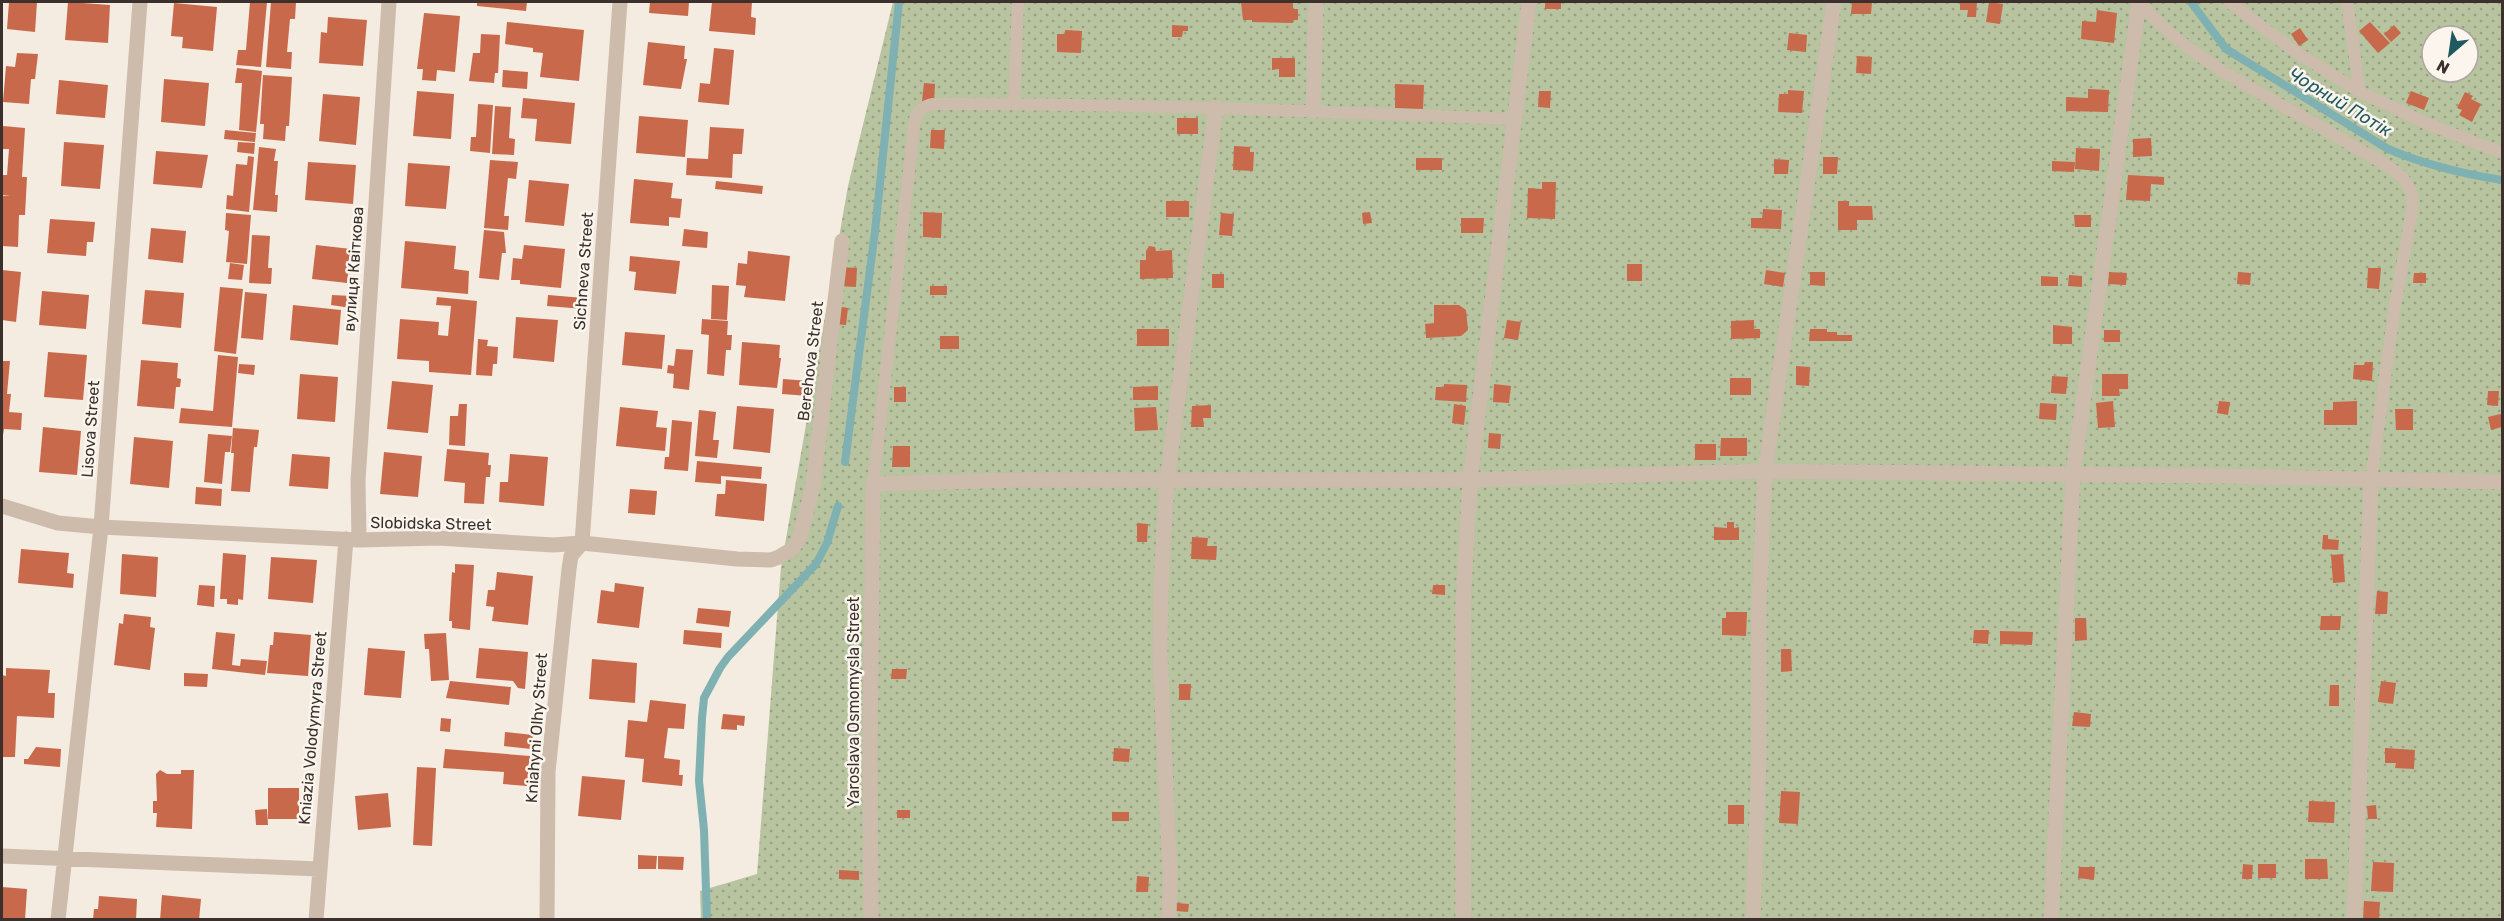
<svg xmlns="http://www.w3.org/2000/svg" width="2504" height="921" font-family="Rubik,sans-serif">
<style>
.garden{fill:url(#garden-dots);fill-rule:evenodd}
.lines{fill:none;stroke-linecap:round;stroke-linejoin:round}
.stream{stroke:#7fb0b2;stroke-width:8}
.building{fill:#c8694b}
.lane{stroke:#cdbbac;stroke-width:12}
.street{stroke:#cdbbac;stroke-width:15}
.labels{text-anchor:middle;stroke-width:5;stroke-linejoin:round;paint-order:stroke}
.street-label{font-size:16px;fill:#3b302b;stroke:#fbf5ee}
.water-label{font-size:18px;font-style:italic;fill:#1f5a5e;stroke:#fbf5ee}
</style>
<defs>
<pattern id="garden-dots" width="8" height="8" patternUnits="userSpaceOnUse" patternTransform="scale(1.5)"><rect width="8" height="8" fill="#b8c4a0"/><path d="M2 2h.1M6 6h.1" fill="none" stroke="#97a083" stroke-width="1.8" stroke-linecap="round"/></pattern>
</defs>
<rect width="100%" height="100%" fill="#f4ebe1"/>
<!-- garden -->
<path class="garden" d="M893 2H2502V919L701 920 700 891 757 874 781 567 848 186ZM2432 36H2468V72H2432Z"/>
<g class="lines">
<!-- stream -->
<path class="stream" d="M2191 2 2226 49 2388 149C2426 165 2463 174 2502 180
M845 462 875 231 899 2
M707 920 704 830 699 781 702 718 704 698 720 668 728 657 816 564 827 543 838 506"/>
</g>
<!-- building -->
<path class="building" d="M9 2H37L35 32 7 29Z
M68 2 110 5 108 43 65 40Z
M250 2H267L261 67 236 65 238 50H246Z
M271 2H296L295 19H290L287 52H292L291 69 266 67Z
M477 2H527L526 11 477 6Z
M650 2H689L688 16 649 13Z
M712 2H752L751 17 756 18 755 35 709 31Z
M1241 2H1293V9H1298V20H1293V23L1252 22V20H1243Z
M1545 2H1561V9H1545Z
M1852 2H1872L1871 14H1851Z
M1960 2H1977L1976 17H1967L1968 10H1960Z
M1989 2 2003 4 2000 24 1986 22Z
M174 3 217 7 213 51 182 48 183 37 171 36Z
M2097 10 2117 13 2114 43 2081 39 2082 21 2096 22Z
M424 13 460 16 455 72 437 70 436 81 422 80 423 69H417Z
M328 17 367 20 363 66 319 63 321 32 327 33Z
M507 22 584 30 579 81 540 77 543 53 533 52V48L505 44Z
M2370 22 2390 43 2378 53 2359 31Z
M1172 25 1188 26V31H1183L1182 37H1172Z
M2394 25 2401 33 2391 42 2384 34Z
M2300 28 2308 40 2299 46 2291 34Z
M1065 30 1082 31 1081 53 1057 52V34H1065Z
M1789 33 1807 35 1806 52 1787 50Z
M481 34 500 35 498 73H495L494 83 469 81 473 53H480Z
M648 42 685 46 684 59H687L681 89 643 85Z
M714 48 734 50 729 105 698 102 700 83 710 84Z
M17 53 38 54 35 79H31L29 104 3 102 6 66 15 67Z
M1857 56 1872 57 1871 74 1856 73Z
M1272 58H1295V77H1279V69L1272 70Z
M237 68 262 71 256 132 239 130 242 83H235Z
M503 70 528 72 527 89 502 87Z
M263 75 292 77 289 126H286L285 141 263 139 264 124H260Z
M164 79 209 83 205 126 161 122Z
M59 80 108 85 105 118 56 114Z
M924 83 935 84 934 102 922 101Z
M1395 84 1424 85 1423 109 1395 108Z
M2088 89 2109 90 2108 112 2066 111V97L2088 98Z
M1788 90 1804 91 1802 113 1778 112 1779 94H1788Z
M417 91 454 94 451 139 413 136Z
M1539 91H1551L1550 108 1538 107Z
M2411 91 2429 98 2424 110 2406 103Z
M2465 92 2473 96 2471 99 2481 104 2472 122 2459 115 2462 110 2457 108Z
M323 94 360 97 356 145 319 141Z
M523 98 575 103 571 144 535 141 537 119 521 118Z
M478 104 493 105 490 153 470 151 471 137H476Z
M495 106 511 107 509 138 515 139 514 155 492 154Z
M639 116 688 120 685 157 636 153Z
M1177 118H1198V134H1177Z
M3 126 25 128 22 177H27L25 215H19L18 247 2 246V196H10L2 195 3 175H7L9 149H2Z
M710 127 744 129 742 154H733L732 178 686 175 687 158 708 159Z
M225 130 256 133 255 142 224 139Z
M931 130H945L944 149 930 148Z
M2151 138 2152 156 2133 157V139Z
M64 142 104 145 100 189 61 186Z
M238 142 255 143 254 154 237 152Z
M1234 146 1250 147V152H1254L1253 171 1233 170Z
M259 147 276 149 274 161H278L275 195H278L277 212 253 210Z
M2076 148 2100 149 2099 171 2075 169Z
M156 151 208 155 202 188 153 184Z
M248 156 254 157 249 212 226 209 227 195 233 196 236 164 247 165Z
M1823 157H1838L1837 174H1823Z
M1416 158H1442V170H1416Z
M1774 159 1789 160 1788 174H1774Z
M490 160 518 162 516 179 508 178 504 216H509L508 230 484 228Z
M2052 161 2075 162 2074 172 2052 171Z
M308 162 356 165 353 204 305 200Z
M408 163 450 166 446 209 405 206Z
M2128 175 2164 177V185L2151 184 2150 201 2126 200Z
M634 179 673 183 671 198 682 199 680 218 669 217V226L630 223Z
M529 180 569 184 564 226 525 222Z
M716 181 763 186 762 194 715 189Z
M1542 182H1556L1555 219 1527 218 1528 188 1542 189Z
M1166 201H1189V217H1166Z
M1838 201H1849V206H1872L1873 220H1857V230H1838Z
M1763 209 1782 210 1781 229 1751 228V218H1762Z
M923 212 942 213 941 238 923 237Z
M1370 212 1372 223 1363 224 1362 213Z
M226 213 251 215 247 264 226 262 229 231 225 230Z
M1221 213 1234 214 1232 236 1219 235Z
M2074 215H2091V227H2075Z
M1461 218H1484L1483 233H1461Z
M50 219 95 222 93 242H87L86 256 47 253Z
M151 228 186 231 183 263 148 259Z
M684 229 708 232 707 248 682 246Z
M484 230 504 232 506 253H502L499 280 479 278Z
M252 235 270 236 268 268H272L271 284 249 283Z
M405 241 456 246 454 269 469 271 468 294 401 288Z
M316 245 351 249 347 283 312 279Z
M524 245 565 249 561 288 520 284V280H511L513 258 522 259Z
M1149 246 1155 247 1156 251 1172 250 1173 278 1140 279V260H1146V251Z
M748 251 790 256 785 301 744 297 746 286 736 285 738 263 747 264Z
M630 256 680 261 676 294 634 290 636 272 629 271Z
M230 263 244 265 242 280 228 279Z
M1627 264H1642V281H1627Z
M840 267 857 268 856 287 838 286Z
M2368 268H2381L2379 289 2367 288Z
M2 270 21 272 16 322 2 320Z
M1766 270 1785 273 1783 287 1764 284Z
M1810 272H1825V286L1810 285Z
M2109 272 2127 273 2126 285 2108 284Z
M2238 272 2251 273 2250 285 2237 284Z
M2414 273H2426V283H2413Z
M1212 274H1224V288H1212Z
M2069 275 2082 276V287L2068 286Z
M2041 276 2058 277V286H2041Z
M712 285 729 286 727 320 711 319Z
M930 286H947V295H930Z
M220 287 243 289 236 354 214 351Z
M145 290 184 293 181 328 142 324Z
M42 291 89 295 86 329 39 325Z
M245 292 267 294 263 340 241 338Z
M332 295 352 296 351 308 331 305Z
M548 295 584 298V309L547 306Z
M437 297 477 301 471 375 429 372V361L397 359 400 319 439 322 438 335 448 336 451 306 436 305Z
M293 305 341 310 338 345 290 340Z
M1434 305H1459L1466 310 1468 330 1461 336 1426 338 1425 324 1434 323Z
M837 306 848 308 846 325 834 324Z
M516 317 558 320 554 362 513 358Z
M702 319 728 321 727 335H732L731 350H726L724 376 707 374 709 335 701 334Z
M1507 320 1521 322 1518 340 1504 338Z
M1754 320V329H1760V338L1731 339V321Z
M2053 325 2072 327V344H2053Z
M1137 329H1169V346H1137Z
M1810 329H1827V332H1837V335H1852V341H1809Z
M2104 330H2120V342H2104Z
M625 332 665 335 662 369 622 365Z
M940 336H959V349H940Z
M478 339 488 340 487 346 498 347 497 364H493L492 376 476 375Z
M742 342 780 345 779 358H781L777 388 739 385Z
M676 349 693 350 689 390 673 388 674 374 667 373 668 365 674 366Z
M48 352 87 355 83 400 44 397Z
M218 355 238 357 232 427 179 423 181 408 213 411Z
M141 360 178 363 177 378 181 379 180 387H176L174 409 137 406Z
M2 361H10L7 394H11L9 412 22 413 21 430 4 429 3 435Z
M2365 362H2373L2372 381 2353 379 2354 365H2364Z
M239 364 255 365 254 375 238 373Z
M1796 366 1810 367 1809 386 1796 385Z
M300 374 338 377 335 422 297 419Z
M2102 374H2128V389H2119L2120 396H2102Z
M2052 376 2068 377 2066 394 2051 393Z
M1730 378H1751V395H1730Z
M783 379 810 381 809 396 782 394Z
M392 381 433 385 428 433 387 429Z
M1444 384 1467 385 1466 402 1435 400 1436 387H1444Z
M1494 384 1511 386 1509 403 1493 402Z
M1158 386V400H1133V387Z
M894 387H906V402H894Z
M2488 391H2499L2498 406 2487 405Z
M2113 401 2115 427 2098 428 2096 403Z
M2219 401 2230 402 2228 415 2217 413Z
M2357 401V425H2324V410H2333V402Z
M2040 403 2057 404 2056 420 2039 419Z
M459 404H467L465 446 449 445 450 416H458Z
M1454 404 1466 406 1464 425 1452 423Z
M1211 405V418H1203L1204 427H1191L1192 406Z
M737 406 774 409 770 453 733 449Z
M620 407 658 411 656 427 667 428 665 451 616 446Z
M1156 407 1158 430 1135 431 1134 408Z
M2395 409H2413V430H2396Z
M699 410 716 412 713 440H719L717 458 695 456Z
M2500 414 2502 415V427L2491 430 2488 417Z
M672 420 692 422 688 471 664 469 665 457H669Z
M43 427 81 431 77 475 39 472Z
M233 428 259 430 257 447H254L250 492 231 491 234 453H231Z
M1489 433 1501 434 1500 449 1488 448Z
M208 434 232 436 230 452H225L222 484 204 482Z
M134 437 173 441 169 488 130 484Z
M1721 438H1747V456H1720Z
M1695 444H1716V460H1695Z
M893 446H910V467H892Z
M447 449 489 453 488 465H491L490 477H486L484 504 464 503 465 483 444 481Z
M384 452 422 456 418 497 380 494Z
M292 454 330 457 328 489 289 486Z
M510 454 548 457 544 506 499 502 500 482H508Z
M697 461 762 467 761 479 721 476V484L695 482Z
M726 480 767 484 764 521 715 516 717 494H725Z
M196 487 222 489 221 506 195 504Z
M630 489 657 491 655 515 628 513Z
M1727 522H1734V528L1739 527V540H1714V527L1727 528Z
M1137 523 1148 524 1147 542H1137Z
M2323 535H2328V539L2339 540 2338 550 2322 549Z
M1192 537 1208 538 1207 546H1217L1216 560 1191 559Z
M21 549 69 553 67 573 74 574 73 588 18 583Z
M223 553 246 555 243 600 238 599V605L227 604V599H220Z
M122 554 158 557 156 597 120 594Z
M2343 554 2345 582 2333 583 2331 555Z
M271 557 317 560 313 603 268 599Z
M455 564 474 565 470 630 452 628V621H449L452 572 455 573Z
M497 572 533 576 528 625 492 621 494 607 486 606 488 590H495Z
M615 583 644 587 639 628 597 623 601 590 614 592Z
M199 585 215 586 214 607 197 605Z
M1433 585H1445V595L1432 594Z
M2377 591 2388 592 2387 614H2375Z
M698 608 731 611 729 627 696 623Z
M1726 612H1747L1746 636 1722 635V618H1726Z
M124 614 151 617 150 627 155 628 150 670 114 665 119 623 123 624Z
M2321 616H2341L2340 630H2320Z
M2075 618H2086L2087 640 2075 641Z
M684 630 722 633 721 648 683 644Z
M1974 630H1989L1988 644 1973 643Z
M2000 631 2033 632 2032 645 2000 644Z
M216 632 235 634 232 665 240 666 241 659 267 661 265 675 212 669Z
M274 632 311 635 308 676 267 673 270 645H273Z
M446 633 449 680 431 681 429 649H425L424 634Z
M368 648 405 651 401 698 364 695Z
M479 648 528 652 525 689 518 688 513 681 476 678Z
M1781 649H1791L1792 671 1781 672Z
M592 659 637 663 635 703 589 699Z
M6 668 50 670 48 693H55L54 718 17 716 15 757H2V675L6 676Z
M892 669H907L906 679H891Z
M184 673 208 674 207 687 184 686Z
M450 681 511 687 509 705 446 698Z
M2381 681 2396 683 2393 704 2378 702Z
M1179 684H1191L1190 700H1179Z
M2330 685H2339V706H2329Z
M650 700 686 704 684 729 668 728 664 758 680 760 679 775H683L682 786 642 782 644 759 625 757 628 720 647 722Z
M2074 712 2091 714 2090 727 2072 726Z
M723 714 745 716 744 726 737 725V730L721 729Z
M441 718 451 719 450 732 440 731Z
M505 732 533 735 531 749 504 746Z
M36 747 61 749 60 767 24 764V759H28Z
M1114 748 1130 749 1129 762 1113 761Z
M2385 748 2415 750 2414 769 2395 768 2396 763H2385Z
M445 749 530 756 527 786 503 784 504 772 443 768Z
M417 767 436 768 432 846 413 845Z
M160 770 167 774H181V770H194L192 829 156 827 157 813H153V801H157L156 774Z
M582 776 625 780 621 820 578 816Z
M268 788H299V819H268Z
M1781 791 1800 792 1798 824 1779 823Z
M388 793 391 827 358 830 355 796Z
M2309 801 2335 802 2334 823 2308 822Z
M1728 805H1744V824H1728Z
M2376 805 2377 819H2368L2367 806Z
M267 809 268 825H256L255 810Z
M897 810H910V818H897Z
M1112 812H1129V821H1112Z
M638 855 657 856 656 869H638Z
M658 856 684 857 683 870 658 869Z
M2305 859H2327L2328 879H2305Z
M2373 862 2394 863 2393 892 2371 891Z
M2243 864 2253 865 2252 879H2242Z
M2258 864H2276V878H2258Z
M2079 867H2095L2094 880 2078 878Z
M839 870 859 871V880L839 879Z
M1137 876 1149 877 1148 892H1136Z
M2 887 27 889 25 920H2Z
M162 895 201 899 199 920H160Z
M99 896 137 899 136 920H93L94 909H98Z
M2364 901 2380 902 2379 920H2363Z
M1176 903 1189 904 1188 912 1176 911Z"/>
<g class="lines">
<!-- lane -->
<path class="lane" d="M2140 2C2187 62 2285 104 2351 145 2368 155 2388 164 2402 177 2412 187 2414 198 2412 211L2395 305 2371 480
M2229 2 2293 50 2360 92
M2347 2 2360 92 2428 124 2502 153
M1014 103 1018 2
M873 484 915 119C919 110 923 106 933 104 1127 103 1320 112 1514 119"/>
<!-- street -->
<path class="street" d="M1313 111 1316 2
M2 506 58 523 101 527 359 540 438 538 553 545 582 543 737 559 771 560 779 557 791 550 799 539 813 486 842 241
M359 540 358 481 389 2
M2 856 319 869
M58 920 101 527 140 2
M316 920 346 539
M547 920 548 772 569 569 571 556 582 543 620 2
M871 920 870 748 873 484 1022 480H1470L1765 471 2221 476 2502 482
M1169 920 1170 876 1160 654 1161 584 1167 481 1216 107
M1463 920V605L1470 480 1529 2
M1753 920 1759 760V601L1765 471 1834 2
M2051 920 2073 475 2139 2
M2354 920 2371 480"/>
</g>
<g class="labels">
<!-- street labels -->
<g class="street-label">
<text transform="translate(353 269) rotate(-86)" y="6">вулиця Квіткова</text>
<text transform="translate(583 271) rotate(-86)" y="6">Sichneva Street</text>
<text transform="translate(810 361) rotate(-83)" y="6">Berehova Street</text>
<text transform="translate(90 429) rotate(-86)" y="6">Lisova Street</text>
<text transform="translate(431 523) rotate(1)" y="6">Slobidska Street</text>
<text transform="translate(853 702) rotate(-90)" y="6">Yaroslava Osmomysla Street</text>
<text transform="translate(312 728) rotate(-85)" y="6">Kniazia Volodymyra Street</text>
<text transform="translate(536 728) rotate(-86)" y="6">Kniahyni Olhy Street</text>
</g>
<!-- water labels -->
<g class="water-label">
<text transform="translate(2340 102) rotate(31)" y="6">Чорний Потік</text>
</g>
</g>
<!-- border -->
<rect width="2504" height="921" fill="none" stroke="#3b302b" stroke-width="6"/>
<!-- north arrow -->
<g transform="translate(2450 54) rotate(209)"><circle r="28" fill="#fbf5ee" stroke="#aea6a0" stroke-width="1.5"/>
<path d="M0-4.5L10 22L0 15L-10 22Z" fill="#1f5a5e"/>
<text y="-9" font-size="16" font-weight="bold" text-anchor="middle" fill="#3b302b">N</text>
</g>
</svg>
